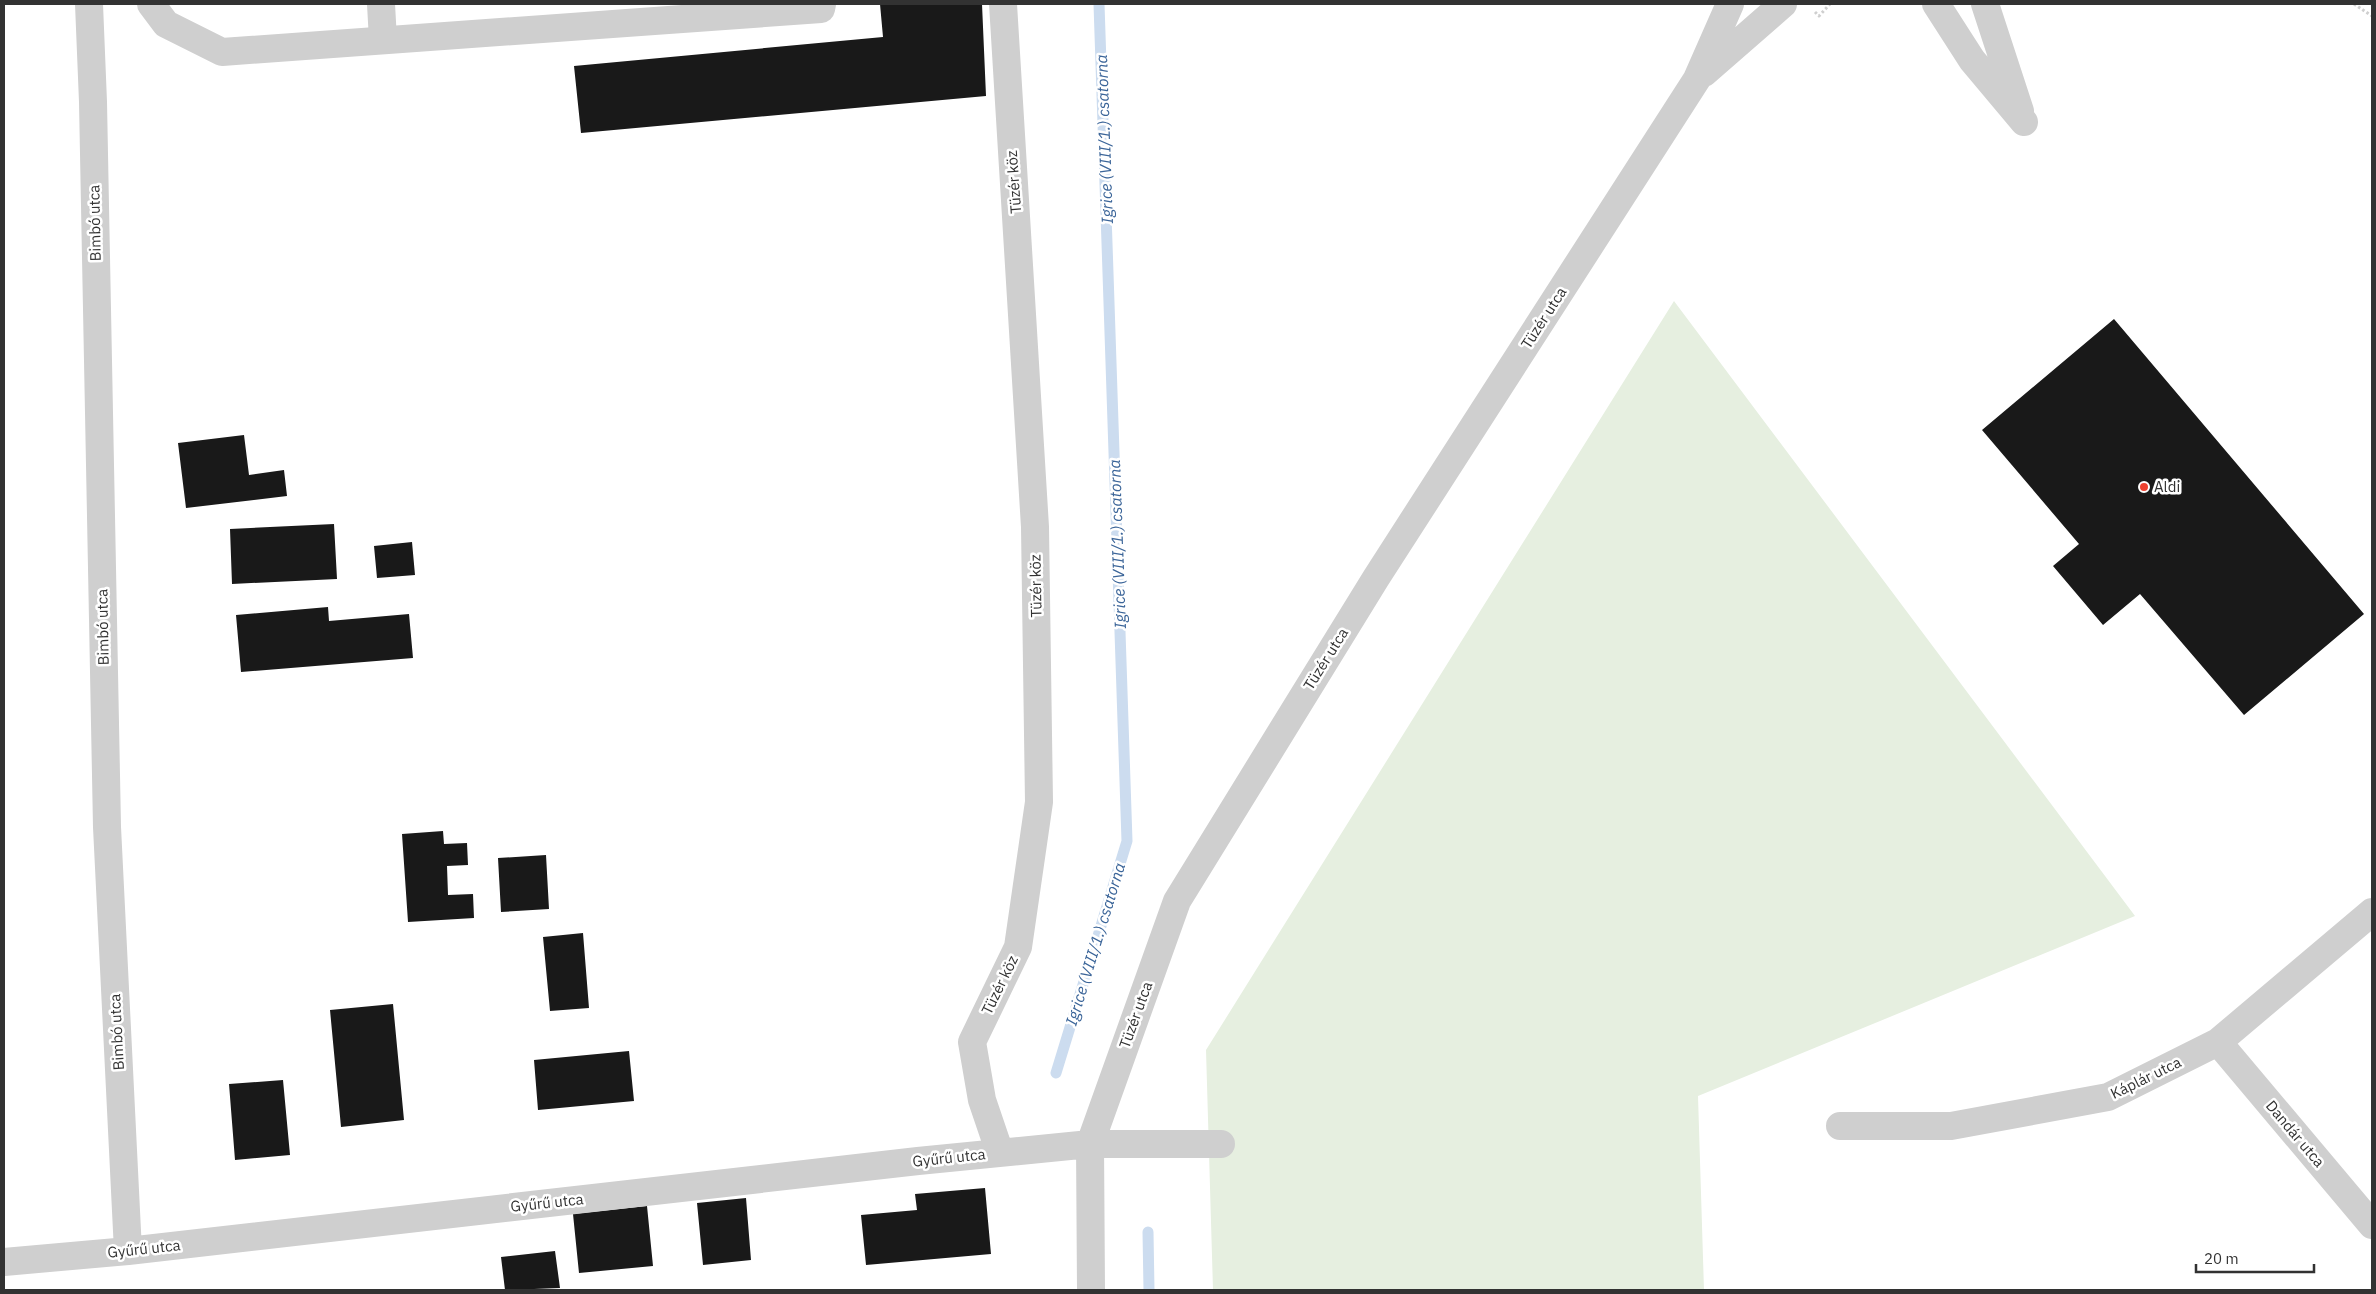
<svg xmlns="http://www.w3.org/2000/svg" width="2376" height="1294" font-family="'IBM Plex Sans',sans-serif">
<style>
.green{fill:#e6efe0}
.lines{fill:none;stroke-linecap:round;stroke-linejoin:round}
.stream{stroke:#ccdcef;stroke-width:11}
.building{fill:#191919}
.path{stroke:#cfcfcf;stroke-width:3;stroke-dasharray:2.5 2.5;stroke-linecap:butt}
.minor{stroke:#cfcfcf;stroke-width:28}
.poi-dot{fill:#ed402f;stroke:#fff;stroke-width:2}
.labels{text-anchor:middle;stroke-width:5;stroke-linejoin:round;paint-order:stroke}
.street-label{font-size:15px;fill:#323232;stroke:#fff}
.poi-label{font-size:15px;fill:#323232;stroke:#fff;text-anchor:start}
.water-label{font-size:16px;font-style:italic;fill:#3b6599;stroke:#fff}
</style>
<rect width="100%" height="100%" fill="#fff"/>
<!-- green -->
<path class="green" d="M1674 301 2135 916 1698 1096 1704 1290H1213L1206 1050Z"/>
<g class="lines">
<!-- stream -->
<path class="stream" d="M1056 1073 1127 841 1099 4
M1148 1232 1149 1290"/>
</g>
<!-- building -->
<path class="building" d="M880 4H982L986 96 581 133 574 66 883 37Z
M2114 319 2364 614 2244 715 2140 594 2103 625 2053 566 2079 544 1982 430Z
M244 435 249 475 284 470 287 496 186 508 178 443Z
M334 524 337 579 232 584 230 529Z
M412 542 415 575 377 578 374 546Z
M328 607 329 621 409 614 413 658 241 672 236 615Z
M443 831 444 844 467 843 468 865 447 866 448 895 473 894 474 918 408 922 402 834Z
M546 855 549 909 501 912 498 858Z
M583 933 589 1008 550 1011 543 937Z
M393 1004 404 1120 341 1127 330 1010Z
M629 1051 634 1101 538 1110 534 1060Z
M283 1080 290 1155 235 1160 229 1084Z
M985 1188 991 1254 866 1265 861 1215 917 1210 915 1194Z
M746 1198 751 1260 703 1265 697 1203Z
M647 1206 653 1266 579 1273 573 1214Z
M555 1251 560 1288 505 1290 501 1257Z"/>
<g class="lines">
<!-- path -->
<path class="path" d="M2354 4 2372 16
M1815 12 1819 16 1830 4"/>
<!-- minor -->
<path class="minor" d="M89 4 93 102 107 827 128 1251
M151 4 166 24 222 52 821 9 822 4
M381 4 383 40
M1936 4 1972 60 2024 122
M1985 4 2020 111
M1704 73 1783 4
M2218 1042 2372 1225
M1840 1126H1951L2108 1097 2218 1042 2372 912
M1000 1153 982 1100 972 1042 1018 947 1039 802 1035 527 1003 4
M4 1262 128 1251 918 1161 1090 1144H1221
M1091 1290 1090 1144 1177 901 1376 578 1697 79 1730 4"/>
</g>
<!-- markers -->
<circle class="poi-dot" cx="2144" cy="487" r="5"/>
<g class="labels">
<!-- street labels -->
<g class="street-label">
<text transform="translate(1014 182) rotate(-94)" y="5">Tüzér köz</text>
<text transform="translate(95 223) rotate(-91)" y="5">Bimbó utca</text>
<text transform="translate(1544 318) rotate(-57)" y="5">Tüzér utca</text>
<text transform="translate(1036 586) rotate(-91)" y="5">Tüzér köz</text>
<text transform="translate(103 627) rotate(-91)" y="5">Bimbó utca</text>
<text transform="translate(1326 659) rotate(-58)" y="5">Tüzér utca</text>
<text transform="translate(1000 985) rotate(-64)" y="5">Tüzér köz</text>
<text transform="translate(1136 1015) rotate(-70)" y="5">Tüzér utca</text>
<text transform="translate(117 1032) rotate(-93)" y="5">Bimbó utca</text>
<text transform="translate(2146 1078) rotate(-26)" y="5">Káplár utca</text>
<text transform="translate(2295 1134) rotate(50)" y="5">Dandár utca</text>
<text transform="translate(949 1158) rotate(-6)" y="5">Gyűrű utca</text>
<text transform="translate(547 1203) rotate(-6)" y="5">Gyűrű utca</text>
<text transform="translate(144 1249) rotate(-6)" y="5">Gyűrű utca</text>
</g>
<!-- poi labels -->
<g class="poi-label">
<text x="2154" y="492">Aldi</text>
</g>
<!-- water labels -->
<g class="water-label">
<text transform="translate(1104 139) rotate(-92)" y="6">Igrice (VIII/1.) csatorna</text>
<text transform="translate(1117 544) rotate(-92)" y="6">Igrice (VIII/1.) csatorna</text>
<text transform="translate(1095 944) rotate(-73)" y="6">Igrice (VIII/1.) csatorna</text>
</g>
</g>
<!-- border -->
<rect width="2376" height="1294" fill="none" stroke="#323232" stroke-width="10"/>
<!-- scale -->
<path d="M2196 1264v8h118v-8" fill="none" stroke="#323232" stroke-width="2.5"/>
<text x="2204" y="1264" font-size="15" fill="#323232" stroke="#ffffff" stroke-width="4" paint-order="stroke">20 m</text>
</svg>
